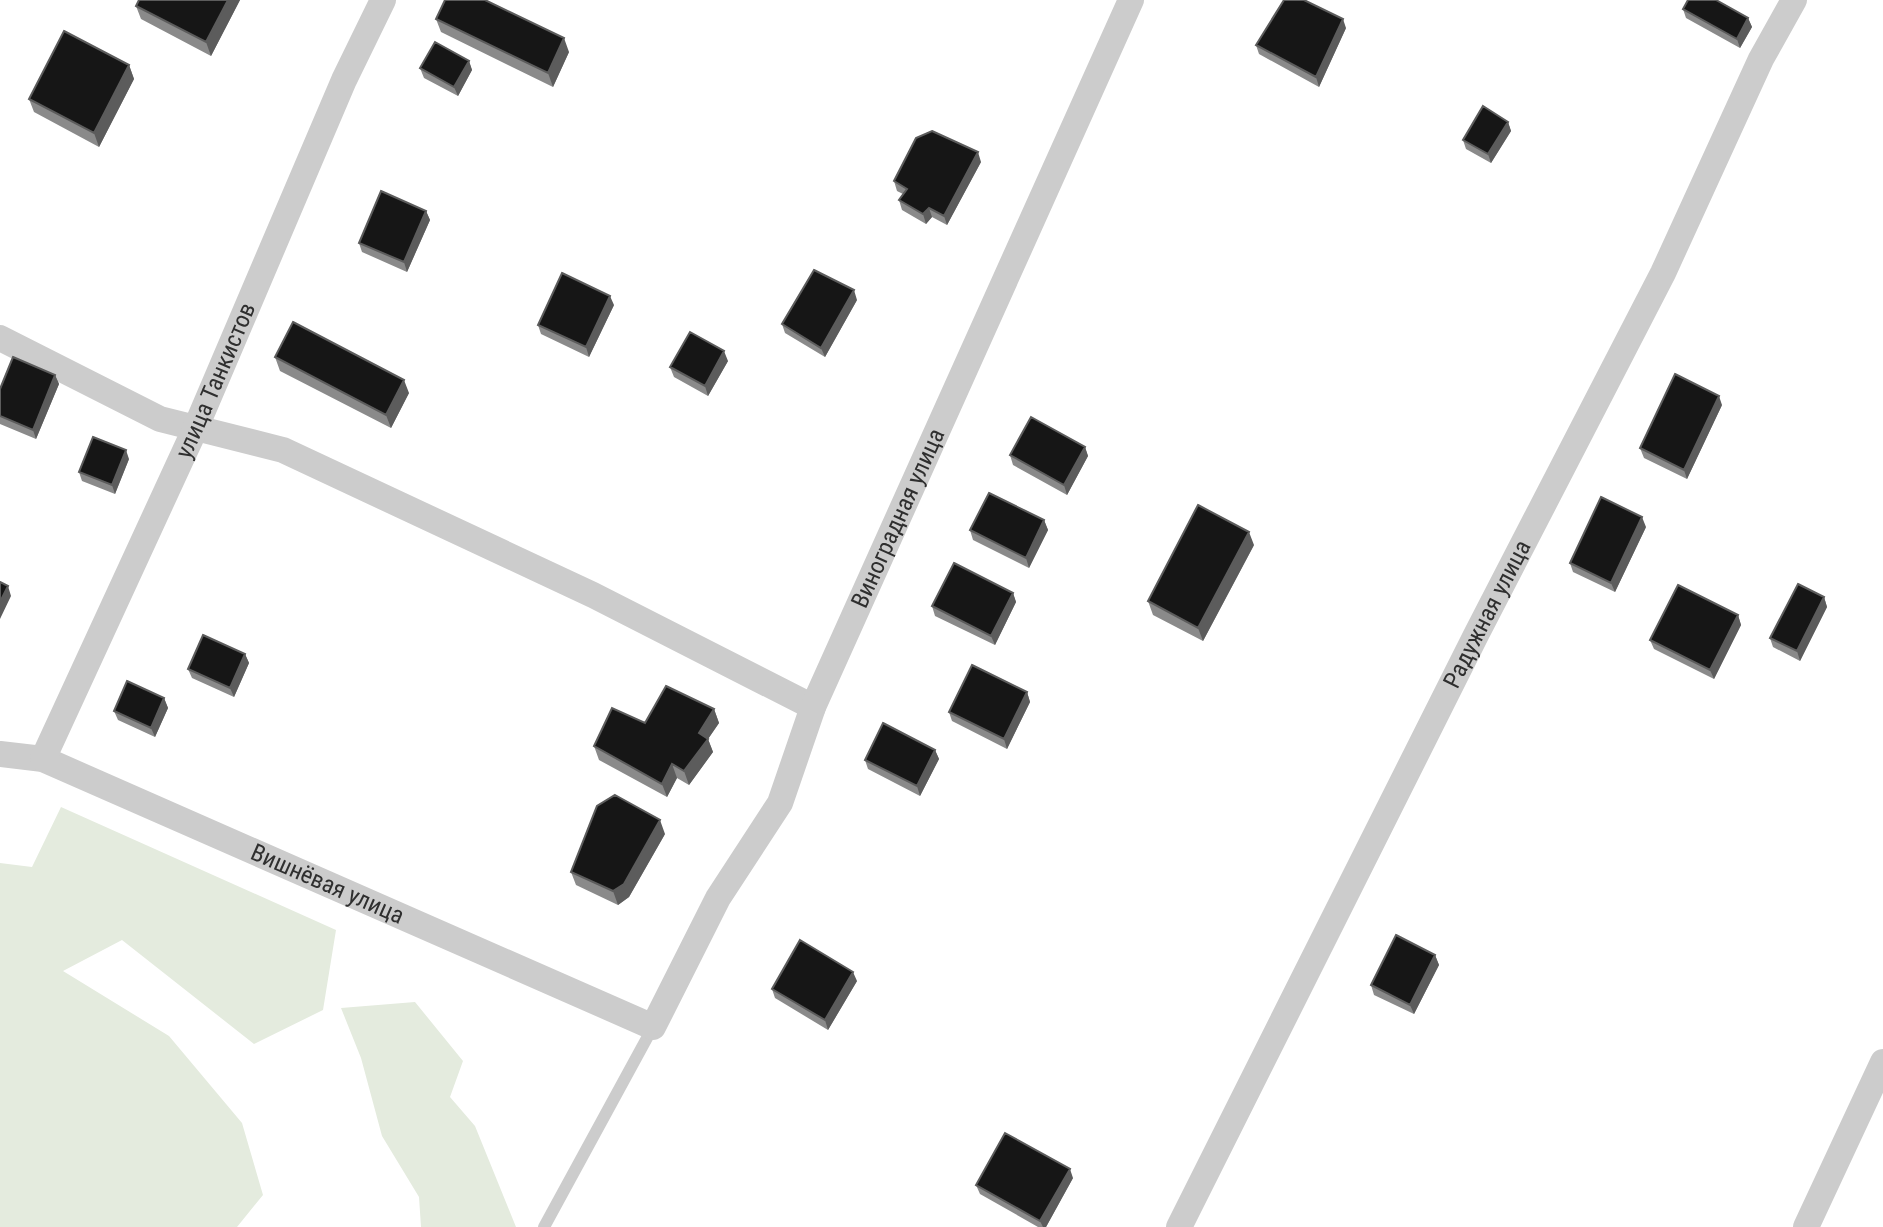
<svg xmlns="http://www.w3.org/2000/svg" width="1883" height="1227" font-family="'Roboto Condensed',sans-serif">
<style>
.green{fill:#e4ebde}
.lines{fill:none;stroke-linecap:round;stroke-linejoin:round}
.service{stroke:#ccc;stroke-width:12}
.minor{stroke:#ccc;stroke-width:26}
.wall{fill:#8a8a8a}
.shaded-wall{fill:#5c5c5c}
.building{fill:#161616;stroke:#5c5c5c;stroke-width:2}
.labels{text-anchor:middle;stroke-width:8;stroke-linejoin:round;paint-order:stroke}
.street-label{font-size:24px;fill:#2f2f2f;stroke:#fff}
</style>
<rect width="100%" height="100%" fill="#fff"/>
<!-- green -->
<path class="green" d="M61 807 336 930 323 1010 254 1044 122 940 63 971 169 1036 242 1123 263 1195 237 1227H0V863L32 867Z
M415 1002 463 1061 450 1097 475 1126 516 1227H421L419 1197 382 1136 361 1058 341 1008Z"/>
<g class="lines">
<!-- service -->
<path class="service" d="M544 1227 653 1027"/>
<!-- minor -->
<g class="minor">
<path d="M0 338 160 419 283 450 593 595 813 707"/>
<path id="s1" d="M0 754 43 759 653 1027 718 898 780 803 813 707 1131 0"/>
<path id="s2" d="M43 759 196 427 344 80 383 0"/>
<path id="s3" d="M1179 1227 1477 633 1663 273 1761 59 1794 0"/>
<path d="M1806 1227 1883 1062"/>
</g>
</g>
<!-- wall -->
<path class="wall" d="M139 0H240L211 56 141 19 136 6Z
M1683 9 1748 18 1752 27 1740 48 1686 18Z
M436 19 569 52 553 87 441 32Z
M1346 28 1319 87 1259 54 1256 45Z
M469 61 472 70 458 96 424 78 420 68Z
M129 65 134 79 99 147 34 112 29 99Z
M1508 122 1511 131 1491 163 1466 149 1463 140Z
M981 162 947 225 932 217 926 224 902 210 899 200 903 194 897 191 894 181Z
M426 211 430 220 407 272 362 252 359 243Z
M857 300 825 357 785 333 782 324Z
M614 305 589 357 541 334 538 325Z
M275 357 409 393 391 428 280 371Z
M728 361 708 396 674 377 670 367Z
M55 375 59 384 36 439 0 424V389Z
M1722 405 1687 479 1644 458 1640 448Z
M1085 447 1088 456 1067 495 1013 465 1010 455Z
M129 459 115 494 82 481 79 472Z
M1044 520 1048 530 1029 568 973 540 970 530Z
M1646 527 1615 592 1573 572 1570 563Z
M1254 545 1203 641 1153 615 1148 601Z
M1013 593 1016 602 995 645 935 616 932 606Z
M1824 597 1827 607 1800 661 1773 647 1770 638Z
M1738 615 1741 625 1714 679 1654 649 1650 640Z
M245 654 249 663 234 697 192 678 188 669Z
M1027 692 1030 702 1007 749 952 721 949 712Z
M164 698 168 708 155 737 118 720 114 711Z
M714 709 719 723 708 739 713 752 689 785 677 778 667 797 599 760 594 746 645 723Z
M935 750 939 759 920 796 868 769 865 760Z
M665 834 629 897 618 905 576 885 571 872Z
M1435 955 1439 965 1414 1014 1374 995 1371 985Z
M857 981 828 1030 775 998 772 989Z
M1073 1178 1046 1227H1038L980 1194 976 1185Z"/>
<!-- shaded-wall -->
<path class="shaded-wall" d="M228 0H240L211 56 206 42Z
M1748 18 1752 27 1740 48 1737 39Z
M1343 19 1346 28 1319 87 1316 77Z
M564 38 569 52 553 87 548 73Z
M469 61 472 70 458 96 454 87Z
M129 65 134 79 99 147 94 133Z
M1508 122 1511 131 1491 163 1488 154Z
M978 152 981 162 947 225 944 216Z
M929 208 932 217 926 224 923 214Z
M426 211 430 220 407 272 404 262Z
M854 290 857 300 825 357 821 348Z
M610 296 614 305 589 357 586 347Z
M724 351 728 361 708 396 705 386Z
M55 375 59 384 36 439 33 430Z
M404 380 409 393 391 428 386 415Z
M1719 396 1722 405 1687 479 1684 470Z
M1085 447 1088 456 1067 495 1064 485Z
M126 450 129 459 115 494 112 485Z
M1642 517 1646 527 1615 592 1611 583Z
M1044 520 1048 530 1029 568 1026 558Z
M1249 532 1254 545 1203 641 1198 628Z
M8 586 11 596 0 619V602Z
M1013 593 1016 602 995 645 991 636Z
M1824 597 1827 607 1800 661 1797 651Z
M1738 615 1741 625 1714 679 1710 670Z
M245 654 249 663 234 697 230 688Z
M1027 692 1030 702 1007 749 1004 739Z
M164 698 168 708 155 737 151 728Z
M714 709 719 723 708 739 713 752 689 785 684 771 699 733Z
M935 750 939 759 920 796 917 786Z
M672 764 677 778 667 797 662 784Z
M660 820 665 834 629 897 618 905 613 891Z
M1435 955 1439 965 1414 1014 1410 1005Z
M853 972 857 981 828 1030 825 1020Z
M1070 1169 1073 1178 1046 1227H1043L1040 1221Z"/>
<!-- building -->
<path class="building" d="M139 0H228L206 42 136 6Z
M445 0H485L564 38 548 73 436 19Z
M1284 0H1304L1343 19 1316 77 1256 45Z
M1688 0H1716L1748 18 1737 39 1683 9Z
M64 31 129 65 94 133 29 99Z
M435 42 469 61 454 87 420 68Z
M1483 106 1508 122 1488 154 1463 140Z
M932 131 978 152 944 216 929 208 923 214 899 200 907 189 894 181 916 138Z
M381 191 426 211 404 262 359 243Z
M814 270 854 290 821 348 782 324Z
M562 273 610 296 586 347 538 325Z
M293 322 404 380 386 415 275 357Z
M690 332 724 351 705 386 670 367Z
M13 357 55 375 33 430 0 416V389Z
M1675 374 1719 396 1684 470 1640 448Z
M1031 417 1085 447 1064 485 1010 455Z
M93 437 126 450 112 485 79 472Z
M989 493 1044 520 1026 558 970 530Z
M1601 497 1642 517 1611 583 1570 563Z
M1198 505 1249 532 1198 628 1148 601Z
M954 563 1013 593 991 636 932 606Z
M0 582 8 586 0 602Z
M1798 584 1824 597 1797 651 1770 638Z
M1678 585 1738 615 1710 670 1650 640Z
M203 635 245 654 230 688 188 669Z
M972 665 1027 692 1004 739 949 712Z
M127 681 164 698 151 728 114 711Z
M666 686 714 709 699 733 708 739 684 771 672 764 662 784 594 746 612 708 645 723Z
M883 723 935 750 917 786 865 760Z
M615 795 660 820 624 884 613 891 571 872 597 806Z
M1396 935 1435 955 1410 1005 1371 985Z
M800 940 853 972 825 1020 772 989Z
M1005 1133 1070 1169 1040 1221 976 1185Z"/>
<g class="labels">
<!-- street labels -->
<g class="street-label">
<text dy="8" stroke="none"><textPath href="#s2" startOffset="416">улица Танкистов</textPath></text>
<text dy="8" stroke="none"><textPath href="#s1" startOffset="1276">Виноградная улица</textPath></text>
<text dy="8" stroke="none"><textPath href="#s3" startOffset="686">Радужная улица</textPath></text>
<text dy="8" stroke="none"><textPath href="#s1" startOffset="354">Вишнёвая улица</textPath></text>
</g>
</g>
</svg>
